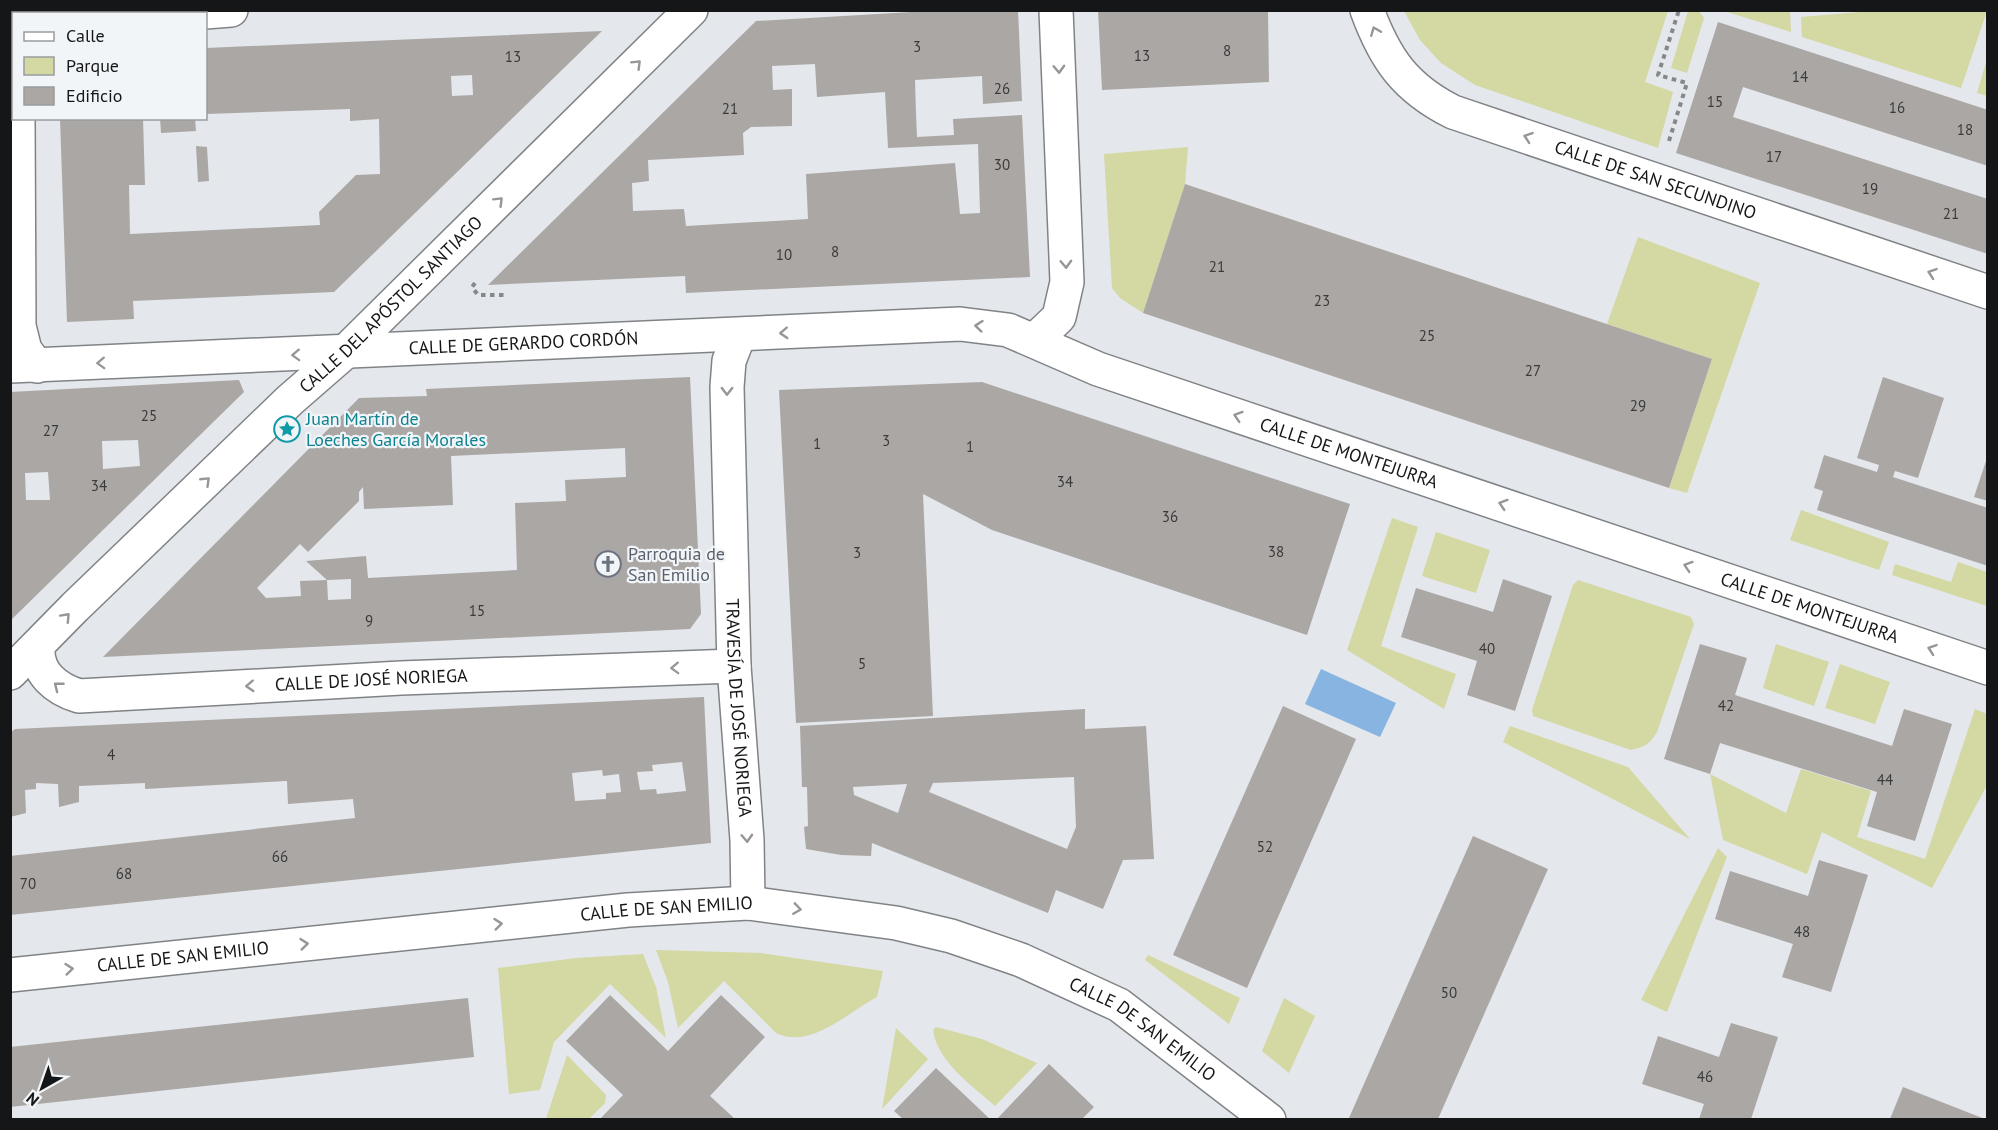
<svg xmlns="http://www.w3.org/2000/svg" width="1998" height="1130" font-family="'PT Sans',sans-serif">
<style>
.green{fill:#d4d8a3}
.water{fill:#87b4e0}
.building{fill:#aba7a5;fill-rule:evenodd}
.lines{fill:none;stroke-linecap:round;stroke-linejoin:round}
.minor-casing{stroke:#808386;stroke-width:36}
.path{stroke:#85878a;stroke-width:4;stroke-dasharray:4.5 4.5;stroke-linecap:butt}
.minor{stroke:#fff;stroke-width:33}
.oneway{stroke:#969697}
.labels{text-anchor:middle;stroke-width:4.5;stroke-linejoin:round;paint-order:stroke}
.number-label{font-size:15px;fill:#3a3a3a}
.street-label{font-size:18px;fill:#151617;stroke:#f1f5f8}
.culture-label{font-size:18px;fill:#0d838f;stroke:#f1f5f8;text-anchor:start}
.worship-label{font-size:18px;fill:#5b616d;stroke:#f1f5f8;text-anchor:start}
</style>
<rect width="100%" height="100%" fill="#e4e7eb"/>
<!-- green -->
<path class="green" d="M1884 10 1987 11 1961 88 1802 37 1801 17Z
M1404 11H1668L1645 82 1673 92 1658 148 1475 85 1441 63 1420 40Z
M1688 11H1699L1704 18 1687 73 1671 68Z
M1724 11H1790L1791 32Z
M1987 59V96L1977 93Z
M1188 147 1185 184 1143 313 1120 298 1112 288 1104 154Z
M1638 237 1760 283 1687 493 1669 488 1712 359 1607 324Z
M1801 510 1889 542 1879 570 1790 540Z
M1392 518 1418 527 1381 646 1456 674 1444 709 1347 650Z
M1436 532 1490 550 1476 593 1422 576Z
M1958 562 1987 572V606L1892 575 1895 564 1951 582Z
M1578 580 1691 617 1694 624 1657 732C1650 744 1644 747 1631 750L1533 716 1532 710 1573 585Z
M1776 644 1829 662 1814 706 1763 688Z
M1840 664 1890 682 1875 724 1825 708Z
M1975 709 1987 714V785L1932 888 1822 832 1807 874 1723 840 1710 774 1786 813 1801 769 1871 791 1857 837 1925 859Z
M1510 726 1628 767 1690 839 1503 742Z
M1718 848 1727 857 1667 1012 1641 1000Z
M656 950 761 953 883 971 877 997C847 1013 810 1050 776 1033L724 981 678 1028 668 982Z
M643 954 656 987 666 1038 610 984 554 1042 540 1090 509 1094 498 968 576 958Z
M1148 955 1240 998 1229 1024 1145 960Z
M1284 998 1315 1016 1289 1073 1262 1051Z
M936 1027 982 1039 1037 1063 995 1106C972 1085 938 1063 933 1030Z
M896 1028 928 1059 882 1109Z
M567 1055 606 1095 605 1103 589 1119H546Z"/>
<!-- water -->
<path class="water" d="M1321 669 1396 703 1380 737 1305 704Z"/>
<!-- building -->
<path class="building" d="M946 10H1018L1022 101 983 104 982 76 915 80 916 114 917 137 954 135 953 119 1022 115 1030 277 686 293 685 276 488 285 756 21ZM815 64 817 97 885 92 888 148 978 144 980 213 960 214 955 163 806 174 808 219 686 226 684 209 633 211 632 183 649 181 648 160 744 155 743 133 751 127 792 126V89L773 90 772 66Z
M1098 10H1268L1269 82 1102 90Z
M1718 22 1988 110V166L1743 87 1733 117 1988 199V254L1676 153Z
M602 31 334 292 133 301 134 319 67 322 60 118H143L145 185H129L130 234 320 225 319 212 356 175 380 174 379 119 350 121V109L206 114V48ZM472 75 473 95 452 96 451 76Z
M160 118H195L196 131 161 133Z
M196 146 207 147 209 181 198 182Z
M1185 184 1712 359 1669 488 1143 313Z
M690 377 701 614 690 629 103 657 359 398 427 396 426 389ZM625 448 626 477 565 480 566 501 515 503 517 570 368 578 366 556 306 561 327 580 300 581 301 596 266 598 257 588 300 544 308 552 359 501V492L363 487 364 509 453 505 451 456ZM351 579V599L328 600 327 580Z
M1883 377 1944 398 1918 478 1895 471 1893 477 1988 508V566L1817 510 1823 491 1814 488 1824 455 1877 472 1879 465 1857 458Z
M239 380 244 392 10 621V392ZM138 440 140 466 103 469 102 441ZM48 472 50 500H26L25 473Z
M982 382 1350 504 1307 635 992 530 923 494 933 716 796 723 779 390Z
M1987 458H1988V501L1974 497Z
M1503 579 1552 596 1515 711 1467 695 1477 661 1401 637 1416 588 1493 612Z
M1700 644 1747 658 1735 695 1892 746 1904 709 1952 724 1915 841 1867 826 1877 792 1720 743 1710 774 1664 759Z
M704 697 711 843 10 915V856L355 818 353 799 288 804 287 781 145 789V783L79 786V802L59 807 58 784 36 783V789L25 790 26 813 10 817V733L15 729ZM682 762 686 791 657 794 656 789 640 790 637 772 653 771 652 765ZM602 770 603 776 619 774 621 792 606 793V799L575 801 572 773Z
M1283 706 1356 739 1247 988 1173 955Z
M1085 709V729L1146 726 1154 859 1123 860 1103 909 1056 890 1048 913 872 843 871 856 841 855 806 849 804 827 808 826 807 787H802L800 726ZM1074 777 1076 827 1067 849 929 792 933 783ZM907 784 898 813 854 795 853 787Z
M1473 836 1548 869 1438 1119H1354L1349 1118Z
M1819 860 1868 875 1831 992 1782 977 1793 944 1715 919 1730 871 1808 896Z
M610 995 668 1051 721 995 765 1037 710 1096 735 1119H600L623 1095 566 1041Z
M468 998 474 1057 10 1107V1047Z
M1731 1023 1778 1037 1751 1119H1699L1704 1104 1642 1084 1658 1036 1719 1057Z
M1049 1064 1094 1107 1082 1119H997Z
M936 1068 990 1119H903L894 1111Z
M1903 1087 1985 1119H1890Z"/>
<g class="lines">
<!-- minor casing -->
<g class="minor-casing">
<g id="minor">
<path id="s1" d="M1367 10C1385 59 1405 88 1453 112L1988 292"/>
<path d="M179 14 231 10"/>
<path d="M10 23H14"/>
<path d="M18 118 19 326 25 350 37 366"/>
<path id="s2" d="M739 335 729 361 727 387 734 666 747 840 748 903"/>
<path d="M1035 340 1059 317 1067 282 1056 10"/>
<path id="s3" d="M10 366 960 324 1008 330 1098 369 1988 668"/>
<path id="s4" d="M38 647C36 673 56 689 79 696L401 678 734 666"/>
<path id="s5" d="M10 673 75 607 290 400 344 353 691 10"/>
<path id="s6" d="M10 975 628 910 748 903 896 923 951 936 1021 960 1119 1005 1269 1120"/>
</g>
</g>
<!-- path -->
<path class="path" d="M1669 141 1687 83 1658 75 1679 10
M475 283 472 287 478 295H507"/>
<!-- minor -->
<use href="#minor" class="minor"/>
</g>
<!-- one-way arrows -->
<defs><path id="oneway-chevron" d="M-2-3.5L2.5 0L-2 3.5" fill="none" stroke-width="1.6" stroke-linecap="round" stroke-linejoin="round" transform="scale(1.5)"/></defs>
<g class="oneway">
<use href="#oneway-chevron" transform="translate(1375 31) rotate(-112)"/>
<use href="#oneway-chevron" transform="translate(637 64) rotate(-45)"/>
<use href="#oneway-chevron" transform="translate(1059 69) rotate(88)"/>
<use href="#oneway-chevron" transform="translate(1528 137) rotate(-161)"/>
<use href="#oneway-chevron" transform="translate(499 201) rotate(-45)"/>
<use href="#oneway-chevron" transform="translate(1066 264) rotate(88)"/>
<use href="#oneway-chevron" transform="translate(1932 273) rotate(-161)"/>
<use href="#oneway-chevron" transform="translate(979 326) rotate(-174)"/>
<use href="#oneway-chevron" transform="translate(784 333) rotate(177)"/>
<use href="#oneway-chevron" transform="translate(296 355) rotate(178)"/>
<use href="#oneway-chevron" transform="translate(101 363) rotate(178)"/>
<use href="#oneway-chevron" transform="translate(727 391) rotate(90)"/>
<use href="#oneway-chevron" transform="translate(1238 416) rotate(-162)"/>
<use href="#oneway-chevron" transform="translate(206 481) rotate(-44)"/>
<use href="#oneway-chevron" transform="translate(1503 504) rotate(-162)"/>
<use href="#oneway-chevron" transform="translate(1688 566) rotate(-162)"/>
<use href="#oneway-chevron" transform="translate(66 617) rotate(-47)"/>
<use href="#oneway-chevron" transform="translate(1932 649) rotate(-161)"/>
<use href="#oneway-chevron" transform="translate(675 668) rotate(178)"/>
<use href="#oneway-chevron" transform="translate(58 686) rotate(-142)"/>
<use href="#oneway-chevron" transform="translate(250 686) rotate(177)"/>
<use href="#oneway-chevron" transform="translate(747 838) rotate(87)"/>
<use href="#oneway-chevron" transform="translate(797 909) rotate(8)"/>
<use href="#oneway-chevron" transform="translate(498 924) rotate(-6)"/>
<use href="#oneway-chevron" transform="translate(304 944) rotate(-6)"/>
<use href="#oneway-chevron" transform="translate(69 969) rotate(-6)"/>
</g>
<!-- icons -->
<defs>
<g id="sight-ring" transform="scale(1.35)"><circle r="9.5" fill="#f1f5f8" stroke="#0f9aa8" stroke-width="1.5"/><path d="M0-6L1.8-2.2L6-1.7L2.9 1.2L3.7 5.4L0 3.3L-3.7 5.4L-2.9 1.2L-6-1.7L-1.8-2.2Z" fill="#0f9aa8"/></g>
<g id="church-ring" transform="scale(1.35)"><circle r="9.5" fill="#f1f5f8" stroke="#6b7280" stroke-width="1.5"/><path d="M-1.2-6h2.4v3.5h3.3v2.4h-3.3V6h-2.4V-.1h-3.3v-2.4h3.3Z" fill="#6b7280"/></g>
</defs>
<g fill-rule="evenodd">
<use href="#sight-ring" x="287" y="429"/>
<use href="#church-ring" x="608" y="564"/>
</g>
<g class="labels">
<!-- number labels -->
<g class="number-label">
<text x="917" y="52">3</text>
<text x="1227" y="56">8</text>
<text x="1142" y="61">13</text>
<text x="513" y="62">13</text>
<text x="1800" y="82">14</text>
<text x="1002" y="94">26</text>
<text x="1715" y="107">15</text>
<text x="1897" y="113">16</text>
<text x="730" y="114">21</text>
<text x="1965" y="135">18</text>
<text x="1774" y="162">17</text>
<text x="1002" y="170">30</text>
<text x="1870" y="194">19</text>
<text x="1951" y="219">21</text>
<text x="835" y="257">8</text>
<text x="784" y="260">10</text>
<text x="1217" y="272">21</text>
<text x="1322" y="306">23</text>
<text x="1427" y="341">25</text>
<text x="1533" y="376">27</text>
<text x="1638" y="411">29</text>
<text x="149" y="421">25</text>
<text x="51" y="436">27</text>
<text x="886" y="446">3</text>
<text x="817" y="449">1</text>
<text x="970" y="452">1</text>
<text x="1065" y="487">34</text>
<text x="99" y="491">34</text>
<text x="1170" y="522">36</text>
<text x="1276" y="557">38</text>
<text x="857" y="558">3</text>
<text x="477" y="616">15</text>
<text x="369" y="626">9</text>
<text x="1487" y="654">40</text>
<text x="862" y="669">5</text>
<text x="1726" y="711">42</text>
<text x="111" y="760">4</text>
<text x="1885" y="785">44</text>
<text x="1265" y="852">52</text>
<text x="280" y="862">66</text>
<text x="124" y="879">68</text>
<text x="28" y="889">70</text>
<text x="1802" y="937">48</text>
<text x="1449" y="998">50</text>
<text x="1705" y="1082">46</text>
</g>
<!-- street labels -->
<g class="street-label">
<text dy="6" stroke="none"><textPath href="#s1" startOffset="351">CALLE DE SAN SECUNDINO</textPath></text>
<text dy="6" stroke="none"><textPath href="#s5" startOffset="530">CALLE DEL APÓSTOL SANTIAGO</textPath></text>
<text dy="6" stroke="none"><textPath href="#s3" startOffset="514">CALLE DE GERARDO CORDÓN</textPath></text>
<text dy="6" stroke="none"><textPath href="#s3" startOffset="1362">CALLE DE MONTEJURRA</textPath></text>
<text dy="6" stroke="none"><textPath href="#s3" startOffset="1848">CALLE DE MONTEJURRA</textPath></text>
<text dy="6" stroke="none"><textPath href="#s4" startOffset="362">CALLE DE JOSÉ NORIEGA</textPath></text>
<text dy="6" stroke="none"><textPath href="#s2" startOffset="375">TRAVESÍA DE JOSÉ NORIEGA</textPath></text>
<text dy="6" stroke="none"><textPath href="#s6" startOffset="660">CALLE DE SAN EMILIO</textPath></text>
<text dy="6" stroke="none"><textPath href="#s6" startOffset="174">CALLE DE SAN EMILIO</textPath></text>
<text dy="6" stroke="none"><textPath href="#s6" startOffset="1162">CALLE DE SAN EMILIO</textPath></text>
</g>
<!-- culture labels -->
<g class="culture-label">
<text x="306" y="425">Juan Martín de<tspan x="306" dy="21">Loeches García Morales</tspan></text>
</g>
<!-- worship labels -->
<g class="worship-label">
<text x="628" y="560">Parroquia de<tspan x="628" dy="21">San Emilio</tspan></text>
</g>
</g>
<!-- border -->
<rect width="1998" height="1130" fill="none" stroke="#151617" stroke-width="24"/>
<!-- legend -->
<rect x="12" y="12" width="195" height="108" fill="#f1f5f8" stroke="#999c9e" stroke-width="1.5"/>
<rect x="24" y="32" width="30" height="9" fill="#ffffff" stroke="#999c9e" stroke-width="1.5"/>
<text x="66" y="42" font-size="18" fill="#151617">Calle</text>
<rect x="24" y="57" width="30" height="18" fill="#d4d8a3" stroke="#999c9e" stroke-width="1.5"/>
<text x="66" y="72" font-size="18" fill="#151617">Parque</text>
<rect x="24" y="87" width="30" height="18" fill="#aba7a5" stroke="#999c9e" stroke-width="1.5"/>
<text x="66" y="102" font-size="18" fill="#151617">Edificio</text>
<!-- north arrow -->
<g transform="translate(42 1088) rotate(220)" stroke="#f1f5f8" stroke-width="4.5" paint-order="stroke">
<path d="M0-4.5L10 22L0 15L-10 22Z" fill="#151617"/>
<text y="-9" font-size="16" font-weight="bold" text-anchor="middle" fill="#151617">N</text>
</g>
</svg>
